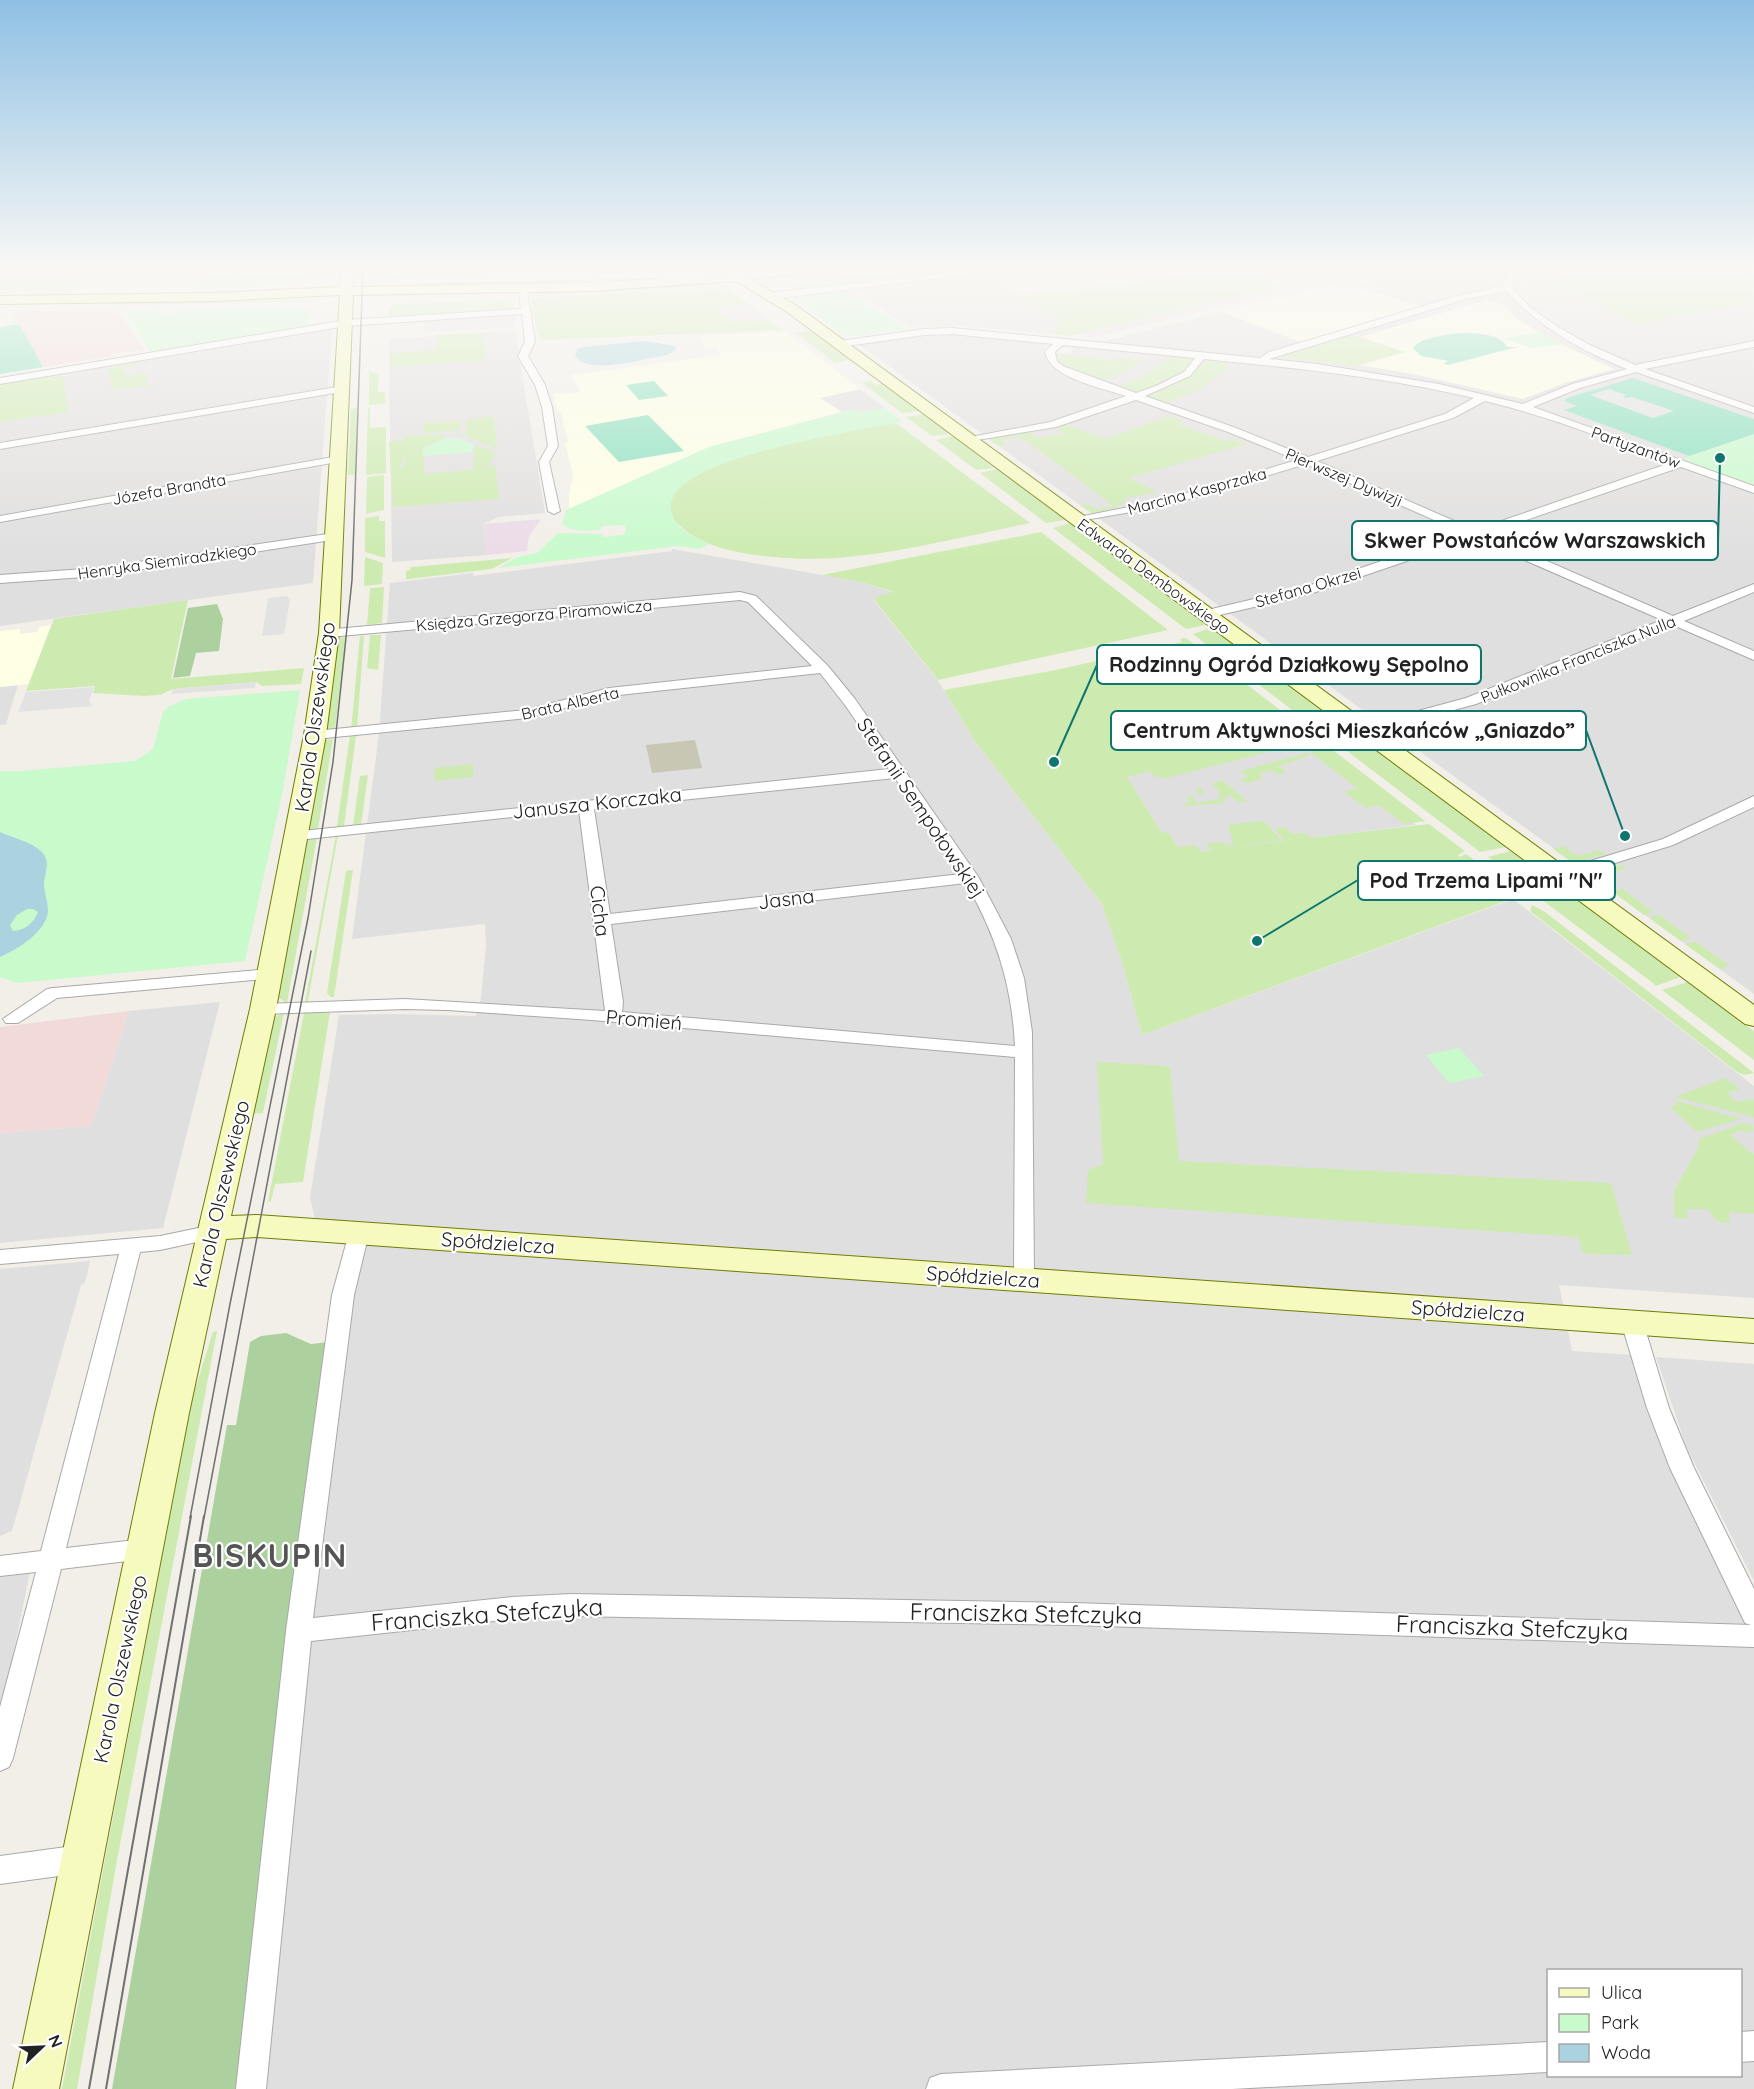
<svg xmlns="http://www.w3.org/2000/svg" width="1754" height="2089" font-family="Quicksand,sans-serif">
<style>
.residential{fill:#e0dfdf;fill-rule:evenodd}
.commercial{fill:#f2dad9}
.industrial{fill:#ebdbe8}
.education{fill:#ffffe5}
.construction{fill:#c7c7b4}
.grass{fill:#cdebb0}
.forest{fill:#add19e}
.park{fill:#c8facc}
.pitch{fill:#88e0be}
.parking{fill:#e2e2e2}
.water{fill:#aad3df;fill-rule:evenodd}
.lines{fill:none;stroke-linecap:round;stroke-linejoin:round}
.street-casing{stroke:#a9a9a9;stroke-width:2}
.secondary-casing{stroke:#707d05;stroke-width:2}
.street{fill:#fff;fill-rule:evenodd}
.secondary{fill:#f7fabf;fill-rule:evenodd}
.tram-far1{stroke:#707070;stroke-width:1.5}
.tram{stroke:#707070;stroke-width:2}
.labels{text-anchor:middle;stroke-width:4.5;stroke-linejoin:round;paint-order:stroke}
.far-street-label{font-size:16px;fill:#222;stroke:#fff}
.street-label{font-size:20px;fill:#222;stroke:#fff}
.near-street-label{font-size:24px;fill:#222;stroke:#fff}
.near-district-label{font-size:32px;font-weight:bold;letter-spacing:1.5px;fill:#555;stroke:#fff}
.leader{fill:none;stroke:#0f766e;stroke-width:2}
.callout-dot{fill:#0f766e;stroke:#fff;stroke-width:2}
.callout{fill:#fff;stroke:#0f766e;stroke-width:2}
.callout-label{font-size:21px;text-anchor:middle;font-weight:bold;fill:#222}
</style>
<rect width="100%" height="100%" fill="#f2efe9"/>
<!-- residential -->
<path class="residential" d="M0 267H78L111 270 86 283 0 277Z
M133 267H254L236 276 208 275 181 288 95 283 114 272 119 273Z
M1050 267H1136L998 283 1016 295 1062 320 1052 334 959 326 909 327 853 289Z
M1253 267H1754V994L857 343 918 334 951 333 1047 343 1043 351 1070 354 1074 347 1103 350 1108 340 1222 312 1301 342 1420 307 1348 285 1374 280 1369 277 1292 287Z
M332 329 313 583 0 626V422L68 412 63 375Z
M515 331 545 513 499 517 483 524 487 555 392 562 389 367 484 361 483 333Z
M437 336 438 350 389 353V339Z
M860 389 885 408 860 412 850 410 842 412 819 398Z
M672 549 857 581 895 593 873 599 939 682 974 740 1102 904 1121 959 1142 1035 1513 899 1754 1086V1298L1559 1285 1572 1351 1632 1355 1675 1474 1754 1635V2089H251L359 1233 315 1219 310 1198 339 1015 394 1014 476 1016 481 998 486 945 485 924 352 939 379 734 390 583 473 573V576L672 551ZM1548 1970H1740V2076H1548Z
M18 685 6 724 0 725V687Z
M1298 731 1416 825 1176 855 1113 756Z
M220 1002 163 1228 0 1243V1133L91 1126 129 1011Z
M90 1261 87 1275 84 1284 81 1285 12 1531 0 1536V1269Z
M1656 1357 1754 1364V1581L1686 1446Z
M30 1572 0 1718V1576Z"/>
<!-- commercial -->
<path class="commercial" d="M11 310 113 311 123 317 144 351 112 353 113 356 43 367Z
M129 1011 91 1126 0 1133V1027Z"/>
<!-- industrial -->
<path class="industrial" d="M1271 290 1276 294 1088 338 1085 333Z
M749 304 769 320 752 322 748 319 728 321 714 309Z
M541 519 529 536 527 551 487 555 483 524Z"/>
<!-- education -->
<path class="education" d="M535 267H651L653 273 536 276Z
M1350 285 1421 306 1301 342 1222 312 1332 286Z
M1486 300 1500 303 1516 318 1546 337 1614 369 1565 383 1523 399 1413 374 1359 365 1404 352 1360 337Z
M785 332 860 389 820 398 842 412 709 447 569 509V494L573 475 565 443 568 441 561 412 557 411 553 394 581 392 571 375 720 355 717 348 706 349 701 336Z
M51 625 29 684 0 687V631L20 629V634L37 632 39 627Z"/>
<!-- construction -->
<path class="construction" d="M695 740 702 768 652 773 646 745Z"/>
<!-- grass -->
<path class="grass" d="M254 267H317L313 276C293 288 213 287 187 285L208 275 236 276Z
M387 267H535L536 276 386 280Z
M1586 267H1731L1754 278V302L1636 324 1553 281 1562 279 1556 276Z
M1251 269 1282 287 1070 336 1052 334 1062 320 1016 295Z
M891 273 894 279 794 290 786 284Z
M0 277 86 283 76 290H0Z
M710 283 713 286 527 296 542 292Z
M724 287 749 304 714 309 728 321 748 319 752 322 769 320 782 330 541 340 532 312V299L534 298Z
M306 299V302L116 305 118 302Z
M507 301 514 302V309L389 317 390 308 397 303Z
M813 331 846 356 851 359 835 363 795 332Z
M483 333 485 361 389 367V353L437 350 436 335Z
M1350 334 1405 352 1356 366 1275 357Z
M1056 354 1115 361 1117 358 1142 361 1124 373 1103 379 1115 384 1110 386 1095 381 1100 379C1086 380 1062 371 1055 358Z
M1169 355 1189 357 1192 360 1188 365 1176 364 1187 366C1180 377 1151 391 1137 392 1133 393 1127 390 1123 389L1122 384C1141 377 1157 372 1169 355Z
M1213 359 1231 361 1223 373 1200 370 1221 374 1198 390 1176 384C1189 378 1204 361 1213 359Z
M143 362 140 365 123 368 125 376 147 373 146 384H158L112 390 109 367Z
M369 370 379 375 377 392H385V404L369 405Z
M63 375 68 412 0 422V385Z
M873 380 871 382 875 385 882 383 919 411 902 413 862 383Z
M1174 385 1197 391 1164 404 1143 397Z
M357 408 355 475H348L351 409Z
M368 408H370V428L386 427V473L366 475Z
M925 414 950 433V434L932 436 906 417Z
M494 416 497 449 466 436V420Z
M1169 416 1183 421 1178 424 1225 441 1232 439 1247 444 1129 478 1157 492 1122 499 1127 503 1115 506 1118 508 1092 513 1080 505 1088 504 1096 509 1114 506 1025 440 1016 437 1001 440 1006 445 998 446 989 439 1029 432 1038 438 1065 433 1056 427 1065 424 1105 439Z
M460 421V430L424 433V423Z
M896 423 1030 523C950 539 855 566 774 557 740 554 702 548 677 523 672 519 671 513 670 507 669 458 857 430 896 423Z
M444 434V438L405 457 399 467H402L406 457 423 449 424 474 473 470 475 445 496 452 488 465 478 469 495 464 499 499 393 507 389 442 404 440 405 436Z
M953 436 994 468 976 470 936 440Z
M997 469 1065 519V520L1046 523 980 473Z
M384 475V510L366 514 367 477Z
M379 516V521H385V558L365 552V518Z
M1070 523 1206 625 1186 629 1053 528Z
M1041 532 1168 630 938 680 873 598 894 592 857 581 822 575Z
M365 557 383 563 382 584 364 586Z
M512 558 492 569 393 581 406 579V571L410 570 411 567Z
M384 587 382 623 367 625 370 588Z
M188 600 171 679 304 668 301 684 262 686 256 682 173 689 160 695 144 696 93 693 95 686 26 691 54 619Z
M1211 628 1257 662 1235 667 1193 634Z
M370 635H381L378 670 367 668Z
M360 636H364L357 729 351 730Z
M346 637 335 730 326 731 338 638Z
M1186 638 1318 739 1167 778 1156 777 1149 771 1127 777 1162 833 1168 832 1178 847 1196 845 1201 852 1211 850 1207 844 1223 842 1226 845 1234 844 1230 837H1233L1227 827H1230L1228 825 1260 821 1266 823 1281 840 1221 849 1284 841 1275 829 1286 827 1291 834 1306 833 1310 838 1429 824 1465 851 1458 855 1459 857 1466 854 1516 890 1519 896 1142 1035 1121 959 1102 904 974 740 944 690 1056 670 1182 642 1180 639Z
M1261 665 1344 727 1346 729 1327 737 1240 670Z
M350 736H356L344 826H337Z
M333 739 318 829H309L324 740Z
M1349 739H1361L1506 847 1480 852 1335 742Z
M1329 747 1424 820 1426 821 1404 824 1378 805 1366 808 1344 792 1357 788 1310 752Z
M1307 753 1310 755 1279 766 1286 773 1278 775 1272 770 1259 774 1264 778 1248 783 1238 780 1248 777 1241 771Z
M473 764V777L434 781 435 768Z
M368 775 361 825H353L360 776Z
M1222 780 1247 801 1238 802 1230 795 1222 800 1225 803 1185 806 1184 803 1191 802 1187 797 1200 793 1195 788 1200 787 1205 793 1192 796 1196 803 1219 799 1220 793 1212 784Z
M336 835H338L308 1001 305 1002Z
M308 837H317L287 1003 276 996Z
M1564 846 1577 856 1600 850 1606 854 1573 863 1553 849Z
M1510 851 1542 875 1529 887 1525 886 1488 857Z
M1622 865 1627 868 1604 875 1618 887 1609 889 1588 873Z
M353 870 334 997H331L327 993 346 871Z
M1554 882 1680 977 1656 986 1653 983 1538 897Z
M1622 889 1624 890 1653 912 1644 915 1613 892Z
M1532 905 1545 912 1754 1073 1744 1075 1737 1072 1530 911Z
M1659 915 1690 937V939L1681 941 1649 918Z
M1696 942 1728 964V966L1720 969 1685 944Z
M1688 982 1754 1031V1060L1662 990Z
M330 1012 303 1182 275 1184 271 1201 268 1202 304 1013Z
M284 1013 263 1113 250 1114 272 1018Z
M1097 1062 1170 1066 1179 1161 1611 1183 1632 1255 1588 1254 1582 1251 1578 1237 1086 1203 1088 1170 1103 1164Z
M1725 1078 1740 1089 1727 1093 1738 1102 1752 1099 1754 1101V1117L1675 1097Z
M1674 1100 1741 1119 1697 1132 1670 1107 1678 1104Z
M1743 1123 1752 1125 1754 1130 1745 1133 1741 1130 1730 1135 1754 1155V1214L1729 1212 1730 1223 1718 1222 1707 1209H1687V1219L1674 1217V1191L1698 1148 1699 1139Z
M217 1331 116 1866 77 2089H62L191 1402 213 1332Z"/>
<!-- forest -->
<path class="forest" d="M947 267H1005L911 278 902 272Z
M217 604 223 619 219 651 196 653 190 676 173 678 188 608Z
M286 1333 311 1344 328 1342 237 2089H112L227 1425H236L250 1342 261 1336Z"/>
<!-- park -->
<path class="park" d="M847 290 906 329 847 337 790 296Z
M292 306 307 309 310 315 309 322 304 324 306 326 151 353 128 314 130 310H151L169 314 182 309Z
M1539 333 1561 344 1532 348 1502 338Z
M885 408 903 422C864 430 666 457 671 508 672 527 693 537 709 544L700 549 678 546 498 568 518 557 537 553 558 533 602 534 603 537 623 535 626 531 625 525 601 526V530C589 530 573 533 562 524L566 510 709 447 850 410 860 412Z
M1754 434V487L1683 461 1689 456Z
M458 438 474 445 472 452 423 456V449L444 439Z
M300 690 282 795 245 961 17 983 0 977V771H22L135 761 153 749 163 712 169 706 186 699Z
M1459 1048 1484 1076 1449 1083 1426 1055Z"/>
<!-- pitch -->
<path class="pitch" d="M19 324 43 367 0 374V327Z
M1468 333C1481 334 1501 334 1507 347H1517L1448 365 1443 363 1449 361 1421 356 1413 348C1419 337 1455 333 1468 333Z
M1633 378 1754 419V434L1689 456 1564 410 1577 406 1564 401 1567 398Z
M654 381 668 396 639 400 626 385Z
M648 415 684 451 619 462 585 426Z"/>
<!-- parking -->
<path class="parking" d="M514 314 515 327 425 332 424 319Z
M1609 389 1626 395 1623 397 1627 398 1632 397 1674 411 1653 418 1590 395Z
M287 596 290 600 284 634 262 636 268 598Z
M256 682 255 688 171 694 173 689Z
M94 687 89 701 93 706 18 712 26 692Z"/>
<!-- water -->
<path class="water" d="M645 341 675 346 676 350 667 355C647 358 587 376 575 356L577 349 582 347Z
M0 832C13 838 32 842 42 852 51 862 45 872 44 883 44 892 48 902 48 911 47 931 17 950 0 957ZM27 909H33L38 912C33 924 25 930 13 931L10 925 17 915Z"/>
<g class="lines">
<!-- street casing -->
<g class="street-casing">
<path id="street" d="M1001 267H1031L771 299 767 296 771 293Z
M1510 267H1519L1515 272 1512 288 1531 308 1558 327 1590 345 1635 365 1754 341V347L1645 369 1754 407V413L1636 372 1580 388 1533 407 1754 486V493L1681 467 1485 534 1673 616 1754 584V592L1684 621 1754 651V660L1673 625 1476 704 1369 733H1359L1357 730 1359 727 1466 698 1662 620 1474 538 1313 593 1207 618 1203 617 1201 614 1203 611 1305 587 1464 533 1306 464 1166 506 1073 522V518L1160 501 1297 460 1228 432 1136 400 1056 427 965 442V438L1050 422 1126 396C1103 388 1048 378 1045 351L1053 344 952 334 924 335 840 347 835 344 840 341 924 329 952 328 1260 358 1269 352 1460 295 1504 286 1507 272ZM1506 291C1540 327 1581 351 1627 369L1572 384 1523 404 1439 384 1317 364 1269 359 1466 299ZM1063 345 1195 358 1184 372 1156 386 1136 393 1063 366 1057 361 1055 352ZM1204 359C1295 368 1385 377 1474 398L1445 414 1308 457 1236 428 1145 396 1190 376ZM1485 401C1548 416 1609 440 1670 463L1475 530 1317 461 1453 418Z
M703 272 704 274 700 277 424 283 420 280 424 277Z
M523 288 527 291 535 342 528 356 545 385 552 407 558 446 549 462 560 511 554 514 548 511 539 462 548 446 542 407 535 385 518 356 525 342 522 314 346 326 0 384V378L346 320 521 309 519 291Z
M343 386 347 387V391L0 449V443Z
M339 456 344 459 343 461 0 522V516Z
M334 533 338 535V539L98 576 0 583V575L98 568Z
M740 592 756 596 828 666 855 699 979 878 1011 939 1024 978 1032 1032 1034 1279 1031 1284 1024 1287 1017 1284 1014 1279 1015 1057 592 1020 447 1010 405 1009 263 1014 257 1013 254 1009 257 1005 263 1004 405 999 605 1011 579 810 298 840 293 838 290 835 293 832 889 769 845 705 820 673 610 696 527 718 315 739 308 735 315 731 526 710 609 688 812 666 748 602 740 600 329 637 323 633 324 630ZM895 778 961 874 610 914 594 809ZM966 883C996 935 1012 985 1015 1046L622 1012 623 1002 611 924Z
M1754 796V807L1673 845 1560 880 1552 875 1554 872 1663 839Z
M269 969 275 970 278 974 275 978 57 998 18 1023H6L3 1019 47 989 53 988Z
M213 1225 220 1227 223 1232 220 1237 160 1250 140 1252 66 1548 144 1539 153 1542 156 1549 153 1556 144 1559 61 1569 13 1758 9 1767 0 1771V1707L36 1572 0 1576V1556L41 1551 119 1254 0 1264V1250L160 1236Z
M359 1226 366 1228 369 1233 354 1295 313 1618 512 1597 571 1594 1073 1603 1751 1625 1745 1623 1670 1468 1647 1408 1621 1322 1624 1316 1632 1314 1640 1316 1643 1322 1669 1408 1694 1468 1754 1589V1647L1073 1625 571 1616 512 1619 311 1641 266 2089H236L286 1631 332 1295 349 1233 352 1228Z
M81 1845 91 1849 95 1859 91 1869 81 1873 0 1884V1856Z
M1754 2031V2061L1740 2062V2032Z
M1548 2042V2072L1232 2089H926L930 2078 941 2074Z"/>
</g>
<!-- secondary casing -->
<g class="secondary-casing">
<path id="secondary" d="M342 267H354L353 287 607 282 727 274 720 267H735L741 273 792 267H840L834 271 750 279 797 306 1754 1005V1026L1745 1024 787 312 736 281 592 291 353 295 339 633 326 735 276 1009 231 1216 257 1215 1754 1319V1343L257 1237 226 1239 189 1413 59 2089H13L155 1413 250 1009 304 735 319 633 340 295 214 301 0 304V296L214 293 340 287Z"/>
</g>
<!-- street -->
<use href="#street" class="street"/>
<!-- secondary -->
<use href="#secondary" class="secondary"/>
<!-- tram-far1 -->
<path class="tram-far1" d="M190 1518 230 1304 308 918 333 762 352 580 363 267
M204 1518 311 951"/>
<!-- tram -->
<path class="tram" d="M89 2089 191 1516
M106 2089 204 1516"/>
</g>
<!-- sky -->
<linearGradient id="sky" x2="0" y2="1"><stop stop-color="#8fc0e4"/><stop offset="0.48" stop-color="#f9f8f5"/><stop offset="1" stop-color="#f9f8f5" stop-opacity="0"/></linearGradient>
<rect width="1754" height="560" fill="url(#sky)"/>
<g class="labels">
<!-- far-street labels -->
<g class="far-street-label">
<text transform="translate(1636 447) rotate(20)" y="6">Partyzantów</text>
<text transform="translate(1344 477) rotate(23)" y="6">Pierwszej Dywizji</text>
<text transform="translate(169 489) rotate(-10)" y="6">Józefa Brandta</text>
<text transform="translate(1197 491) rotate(-15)" y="6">Marcina Kasprzaka</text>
<text transform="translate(167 561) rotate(-8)" y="6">Henryka Siemiradzkiego</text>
<text transform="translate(1154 576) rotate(36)" y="6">Edwarda Dembowskiego</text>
<text transform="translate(1308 587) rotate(-16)" y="6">Stefana Okrzei</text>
<text transform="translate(534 615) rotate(-5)" y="6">Księdza Grzegorza Piramowicza</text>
<text transform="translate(1578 659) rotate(-22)" y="6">Pułkownika Franciszka Nulla</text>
<text transform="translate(570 703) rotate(-13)" y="6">Brata Alberta</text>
</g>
<!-- street labels -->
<g class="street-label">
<text transform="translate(315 717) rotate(-82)" y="7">Karola Olszewskiego</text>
<text transform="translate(597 803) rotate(-6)" y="7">Janusza Korczaka</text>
<text transform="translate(921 808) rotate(56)" y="7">Stefanii Sempołowskiej</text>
<text transform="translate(786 899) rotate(-7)" y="7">Jasna</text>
<text transform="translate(600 911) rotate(83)" y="7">Cicha</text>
<text transform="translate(644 1020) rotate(5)" y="7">Promień</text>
<text transform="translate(221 1194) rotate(-77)" y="7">Karola Olszewskiego</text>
<text transform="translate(498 1243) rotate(4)" y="7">Spółdzielcza</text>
<text transform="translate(983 1277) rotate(4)" y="7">Spółdzielcza</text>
<text transform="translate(1468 1311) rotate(4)" y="7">Spółdzielcza</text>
<text transform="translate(120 1669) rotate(-78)" y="7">Karola Olszewskiego</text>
</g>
<!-- near-street labels -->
<g class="near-street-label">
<text transform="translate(1026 1614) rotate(1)" y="8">Franciszka Stefczyka</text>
<text transform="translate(487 1615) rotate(-4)" y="8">Franciszka Stefczyka</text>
<text transform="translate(1512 1628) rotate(2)" y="8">Franciszka Stefczyka</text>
</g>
<!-- near-district labels -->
<g class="near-district-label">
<text x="270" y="1567">BISKUPIN</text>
</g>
</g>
<!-- callouts -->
<path class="leader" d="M1720 458L1718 541M1054 762L1097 665M1625 836L1586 730M1257 941L1358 880"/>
<g class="callout-dot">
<circle cx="1720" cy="458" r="6"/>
<circle cx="1054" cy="762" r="6"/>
<circle cx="1625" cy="836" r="6"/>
<circle cx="1257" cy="941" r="6"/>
</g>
<g class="callout">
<rect x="1352" y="521" width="366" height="39" rx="6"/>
<rect x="1097" y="645" width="384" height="39" rx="6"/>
<rect x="1111" y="711" width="475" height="39" rx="6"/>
<rect x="1358" y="861" width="257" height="39" rx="6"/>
</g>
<g class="callout-label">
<text x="1535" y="548">Skwer Powstańców Warszawskich</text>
<text x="1289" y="672">Rodzinny Ogród Działkowy Sępolno</text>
<text x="1349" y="738">Centrum Aktywności Mieszkańców „Gniazdo”</text>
<text x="1486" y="888">Pod Trzema Lipami "N"</text>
</g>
<!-- legend -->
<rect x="1547" y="1969" width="195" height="108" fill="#ffffff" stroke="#a7a7a7" stroke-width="1.5"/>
<rect x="1559" y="1988" width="30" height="9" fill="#f7fabf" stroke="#a7a7a7" stroke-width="1.5"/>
<text x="1601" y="1999" font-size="18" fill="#222222">Ulica</text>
<rect x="1559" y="2014" width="30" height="18" fill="#c8facc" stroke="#a7a7a7" stroke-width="1.5"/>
<text x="1601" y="2029" font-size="18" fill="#222222">Park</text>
<rect x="1559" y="2044" width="30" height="18" fill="#aad3df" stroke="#a7a7a7" stroke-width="1.5"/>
<text x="1601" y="2059" font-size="18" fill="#222222">Woda</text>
<!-- north arrow -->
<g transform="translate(42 2047) rotate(67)" stroke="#ffffff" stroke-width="4.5" paint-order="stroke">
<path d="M0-4.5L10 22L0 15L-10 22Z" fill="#222222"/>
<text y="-9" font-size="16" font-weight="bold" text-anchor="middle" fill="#222222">N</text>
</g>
</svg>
